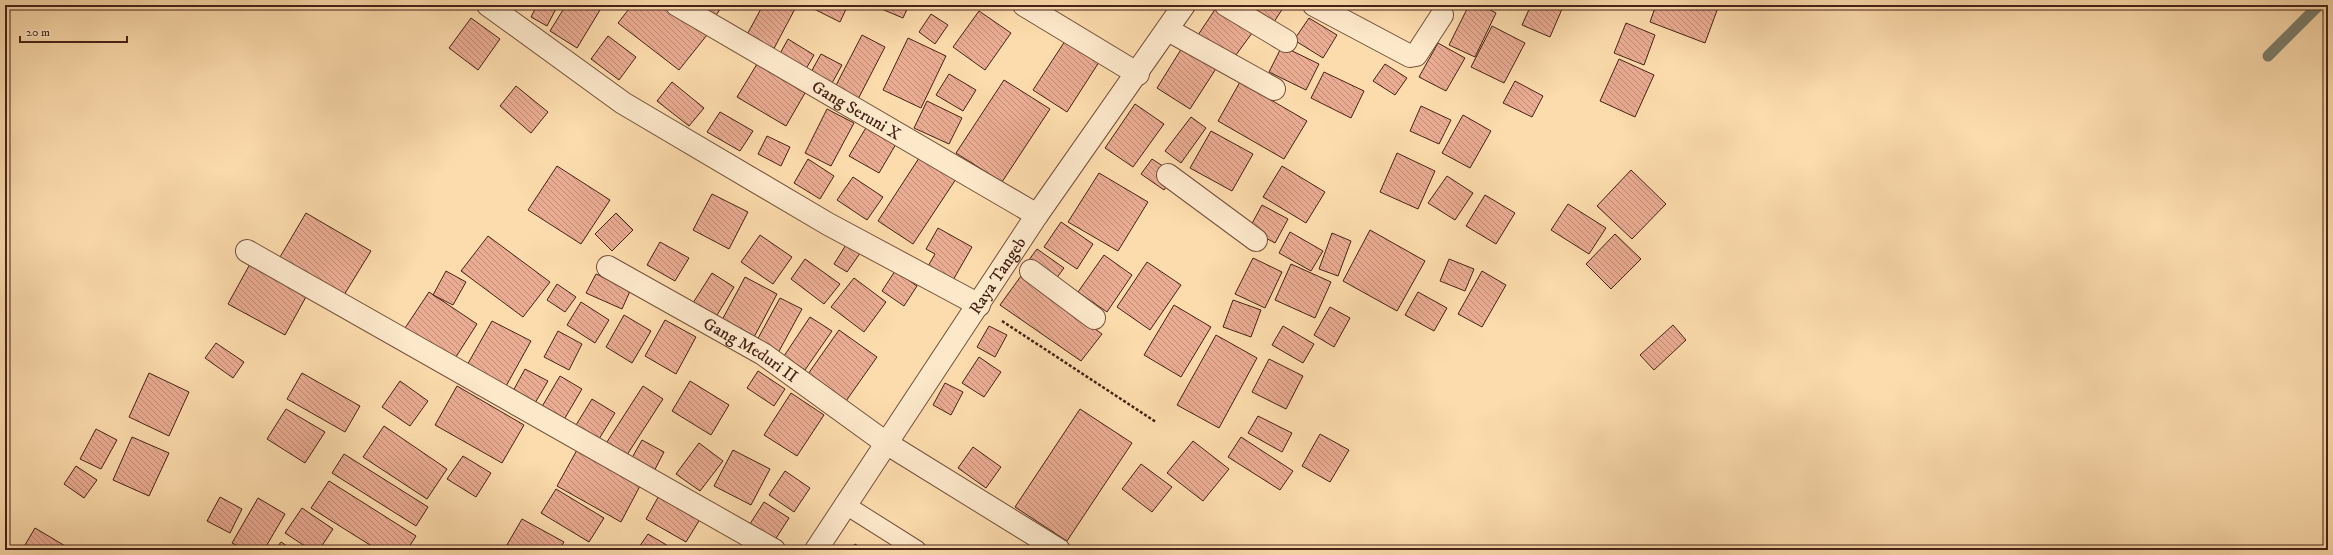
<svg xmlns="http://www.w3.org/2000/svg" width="2333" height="555" font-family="'IM FELL DW Pica',serif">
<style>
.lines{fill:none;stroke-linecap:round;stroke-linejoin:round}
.stream{stroke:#7b7e6e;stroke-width:11}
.building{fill:url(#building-back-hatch);stroke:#462316}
.service-casing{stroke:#74513c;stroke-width:20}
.minor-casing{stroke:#74513c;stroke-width:24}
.tertiary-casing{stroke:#74513c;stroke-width:24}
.path{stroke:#462316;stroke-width:2.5;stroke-dasharray:3 2;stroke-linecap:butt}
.service{stroke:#fde8ca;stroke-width:18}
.minor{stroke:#fde8ca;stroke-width:22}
.tertiary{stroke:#fde8ca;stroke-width:22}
.labels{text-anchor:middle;stroke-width:3;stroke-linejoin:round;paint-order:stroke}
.street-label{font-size:17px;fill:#462316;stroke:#fde8ca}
</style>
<defs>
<pattern id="building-back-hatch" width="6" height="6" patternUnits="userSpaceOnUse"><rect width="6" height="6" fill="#eaac93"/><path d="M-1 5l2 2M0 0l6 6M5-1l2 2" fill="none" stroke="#bf8c77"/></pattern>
</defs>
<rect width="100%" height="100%" fill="#fcdbad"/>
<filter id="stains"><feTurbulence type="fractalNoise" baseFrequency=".005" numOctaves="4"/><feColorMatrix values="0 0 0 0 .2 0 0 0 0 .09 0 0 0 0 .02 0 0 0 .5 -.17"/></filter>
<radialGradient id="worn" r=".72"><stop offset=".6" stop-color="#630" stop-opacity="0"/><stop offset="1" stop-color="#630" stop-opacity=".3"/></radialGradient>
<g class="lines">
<!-- stream -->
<path class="stream" d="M2268 56 2319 5"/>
</g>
<!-- building -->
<path class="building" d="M537 5H558L547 26 531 17Z
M566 5H603L577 48 550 31Z
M632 5H669L707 35 679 70 618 23Z
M691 5H723L712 21Z
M763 5H797L770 56 743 42Z
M816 5H848L840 22 814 9Z
M872 5H909L903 18Z
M1073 5H1082L1079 9Z
M1218 5 1255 29 1233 59 1198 35Z
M1252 5H1285L1270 28 1247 13Z
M1469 5H1480L1496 13 1475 57 1449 45Z
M1499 5H1513L1510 10Z
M1531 5H1553L1562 9 1550 37 1522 25Z
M1656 5H1719L1705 43 1650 22Z
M979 11 1011 33 985 70 953 47Z
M931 14 948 25 935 44 919 32Z
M471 18 500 39 478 70 449 48Z
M1309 18 1337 35 1323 58 1294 40Z
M1626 23 1655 35 1644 65 1614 53Z
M1492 26 1525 43 1504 83 1471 67Z
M862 35 885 47 855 105 832 93Z
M608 36 636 57 619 80 591 59Z
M908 38 946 56 921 108 883 90Z
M1067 38 1101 59 1067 112 1033 90Z
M788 39 814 55 803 74 777 59Z
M1185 43 1219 64 1190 109 1157 88Z
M1438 43 1465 58 1446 91 1419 77Z
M1282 46 1319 64 1306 90 1269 72Z
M821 54 842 65 832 83 811 72Z
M1619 59 1654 75 1635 117 1600 101Z
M757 64 805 93 786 126 737 97Z
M1385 64 1407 78 1395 95 1373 81Z
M1324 72 1364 91 1351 118 1311 98Z
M949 74 976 90 963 111 936 95Z
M1004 80 1050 109 1002 182 956 153Z
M1515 81 1543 96 1532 117 1503 103Z
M672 82 704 108 689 126 657 101Z
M1240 82 1307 121 1284 159 1218 121Z
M516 86 548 112 531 133 500 106Z
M927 101 962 118 949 144 914 128Z
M1135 104 1164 124 1133 167 1105 148Z
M1421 106 1451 120 1439 144 1410 131Z
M827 109 854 123 831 166 805 153Z
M720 112 753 131 740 151 707 132Z
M1463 115 1491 131 1470 168 1442 153Z
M1191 117 1206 128 1181 163 1165 151Z
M867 126 896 144 879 173 849 156Z
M1211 131 1253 154 1232 191 1190 168Z
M767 136 790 147 781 166 758 154Z
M1397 153 1435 171 1418 209 1380 192Z
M921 155 956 179 913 244 878 221Z
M808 159 834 176 820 199 794 183Z
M1152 159 1175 174 1164 190 1141 174Z
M557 166 610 200 581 244 528 210Z
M1282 166 1325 192 1306 223 1263 197Z
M1631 170 1666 204 1632 239 1597 206Z
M1099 173 1148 202 1118 251 1068 222Z
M1447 176 1473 193 1455 220 1428 203Z
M853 177 883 197 867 220 837 200Z
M712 194 748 212 729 249 693 230Z
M1485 195 1515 213 1496 244 1466 226Z
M1568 204 1606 228 1589 254 1551 230Z
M1262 205 1288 219 1275 243 1249 229Z
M306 213 371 251 344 295 280 257Z
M616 213 633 230 612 251 595 234Z
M1061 222 1093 244 1077 269 1044 247Z
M938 228 972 247 952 282 927 268 935 254 926 249Z
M1370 230 1425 261 1397 311 1343 281Z
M1290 232 1323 251 1311 271 1279 253Z
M1332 233 1351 241 1338 276 1319 269Z
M1615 234 1641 259 1611 289 1586 264Z
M760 235 792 257 773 284 741 262Z
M488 236 550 282 523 317 461 271Z
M849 240 863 249 847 272 834 264Z
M660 242 689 258 675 281 647 265Z
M1037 249 1064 268 1050 287 1023 268Z
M1104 255 1132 275 1107 312 1078 292Z
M1253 258 1282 272 1265 308 1235 294Z
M805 259 840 284 824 304 791 279Z
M1449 259 1474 269 1465 291 1440 281Z
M1147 262 1181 285 1150 330 1117 307Z
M250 264 307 295 285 335 228 304Z
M1291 264 1331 282 1315 318 1275 300Z
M446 271 466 282 453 305 433 295Z
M895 271 917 286 904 306 882 291Z
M1482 271 1506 285 1482 327 1458 314Z
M712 273 734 287 714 320 691 306Z
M596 274 631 289 622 309 586 293Z
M1021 276 1102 334 1081 361 1000 305Z
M745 277 777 294 753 339 721 322Z
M854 278 886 302 864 332 831 307Z
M557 284 576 297 565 312 547 300Z
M429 292 477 324 454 360 405 328Z
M1418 292 1447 308 1434 331 1405 315Z
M780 298 802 309 778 353 756 342Z
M1233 300 1261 310 1251 337 1223 327Z
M581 302 609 320 595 343 567 325Z
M1174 305 1211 327 1181 377 1144 355Z
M1330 307 1350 318 1334 347 1314 335Z
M624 315 651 331 632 363 606 347Z
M810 317 832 331 805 370 784 356Z
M665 320 696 337 676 374 645 356Z
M492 321 531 341 505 388 466 367Z
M1673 325 1686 340 1654 370 1640 355Z
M989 326 1007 335 995 357 977 347Z
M1283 326 1314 344 1303 363 1272 345Z
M839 330 877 357 846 401 808 374Z
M558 331 582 344 569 370 544 357Z
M1216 335 1257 358 1219 428 1177 405Z
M216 343 244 362 233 378 205 358Z
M979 357 1001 372 984 397 962 383Z
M1269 359 1303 376 1286 409 1252 392Z
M525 369 548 381 535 403 513 391Z
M758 371 785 389 774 406 747 388Z
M149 373 189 392 169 436 129 417Z
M302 373 360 406 345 432 287 399Z
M560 376 582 389 562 423 540 410Z
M400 381 428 401 410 426 382 407Z
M690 381 729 405 711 435 672 411Z
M945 383 963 392 951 415 933 405Z
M457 386 524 425 502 463 435 425Z
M643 386 663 399 625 458 605 445Z
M791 393 824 415 797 456 764 435Z
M592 399 615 413 599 439 576 425Z
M286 409 325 432 305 463 267 439Z
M1080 409 1132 443 1067 541 1015 507Z
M1258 416 1292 433 1282 452 1248 433Z
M384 426 447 469 427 499 363 457Z
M96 429 117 440 101 469 80 459Z
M1320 434 1349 450 1330 482 1302 466Z
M132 437 169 453 149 496 113 480Z
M1241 437 1293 471 1280 490 1228 457Z
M642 440 664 452 652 475 629 463Z
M1193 441 1229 469 1203 501 1167 473Z
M699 443 723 461 700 491 676 474Z
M973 447 1001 467 986 488 958 468Z
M577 450 640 486 621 522 557 486Z
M733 450 770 469 751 505 714 486Z
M344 454 428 507 416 526 332 473Z
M463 456 491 473 476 497 447 479Z
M1141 464 1172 487 1152 512 1122 489Z
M76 466 97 480 84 498 64 484Z
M785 471 810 488 794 512 769 495Z
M329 481 416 536 407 550H378L311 508Z
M556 489 604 518 589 542 541 513Z
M661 492 702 516 686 542 646 519Z
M220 497 242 509 230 533 207 521Z
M258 498 285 514 264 550H246L232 543Z
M764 502 789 518 773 543 748 527Z
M302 508 333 529 319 550H311L285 533Z
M522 519 564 542 559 550H504Z
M35 528 72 550H22Z
M648 534 675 550H637Z
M281 542 293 550H275Z
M855 544 865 550H851Z"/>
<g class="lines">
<!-- service casing -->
<g class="service-casing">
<path id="service" d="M844 504 917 550"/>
</g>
<!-- minor casing -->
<g class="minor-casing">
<g id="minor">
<path d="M488 5 623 103 828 224 979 305"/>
<path id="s1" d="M677 5 1037 215"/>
<path d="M1024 5 1138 74"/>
<path d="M1226 5 1286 41"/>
<path d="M1314 5 1410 56 1416 55 1442 15"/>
<path d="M1168 30 1274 89"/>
<path d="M1168 175 1256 240"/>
<path d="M247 251 774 550"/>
<path id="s2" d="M608 267 763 354 886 443 1059 550"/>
<path d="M1031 271 1094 318"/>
</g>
</g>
<!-- tertiary casing -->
<g class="tertiary-casing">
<g id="tertiary">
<path id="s3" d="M816 550 1037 215 1184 5"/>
</g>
</g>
<!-- path -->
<path class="path" d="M1002 321 1156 422"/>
<!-- service -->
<use href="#service" class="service"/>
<!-- minor -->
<use href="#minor" class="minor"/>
<!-- tertiary -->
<use href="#tertiary" class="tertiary"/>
</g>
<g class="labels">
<!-- street labels -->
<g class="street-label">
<text dy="6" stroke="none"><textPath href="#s1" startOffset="208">Gang Seruni X</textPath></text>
<text dy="6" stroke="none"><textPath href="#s3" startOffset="329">Raya Tangeb</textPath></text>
<text dy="6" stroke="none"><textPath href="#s2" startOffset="165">Gang Meduri II</textPath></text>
</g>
</g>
<!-- margin -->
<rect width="2333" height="555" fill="none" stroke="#fcdbad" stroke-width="20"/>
<rect x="6" y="6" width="2321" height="543" fill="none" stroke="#462316" stroke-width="2"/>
<rect x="10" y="10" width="2313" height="535" fill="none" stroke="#462316"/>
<!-- scale -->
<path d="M20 36v6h107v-6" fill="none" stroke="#462316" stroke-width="2"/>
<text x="26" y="36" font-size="12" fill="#462316" stroke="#fde8ca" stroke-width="3" paint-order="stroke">20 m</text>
<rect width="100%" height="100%" filter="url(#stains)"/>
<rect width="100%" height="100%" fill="url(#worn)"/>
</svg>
